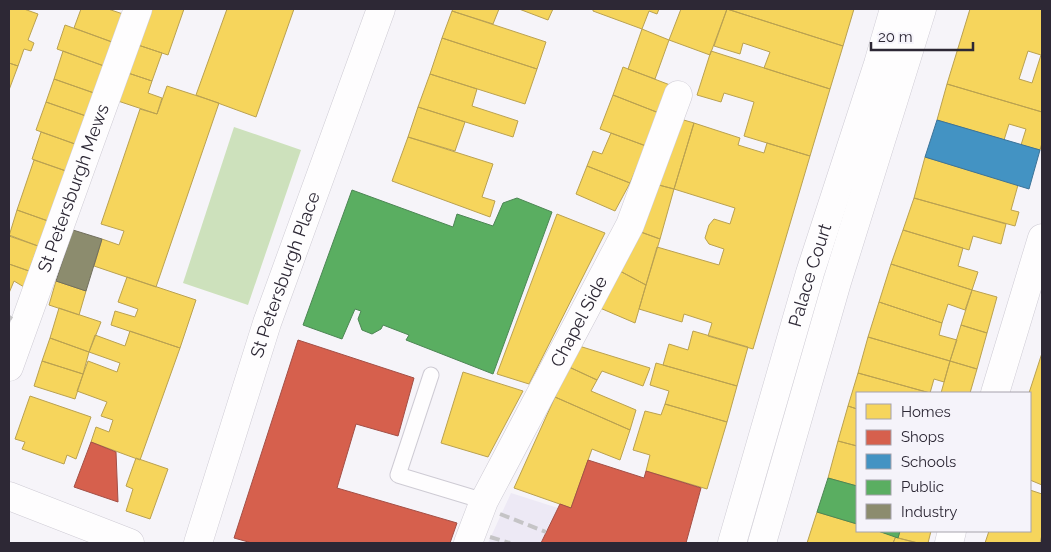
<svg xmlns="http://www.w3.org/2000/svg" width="1051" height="552" font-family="Raleway,sans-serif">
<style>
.built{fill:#ede9f5}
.green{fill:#cde1bc}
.homes{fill:#f6d55c;stroke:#baa150;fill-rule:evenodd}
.shops{fill:#d6604d;stroke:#a34f46}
.schools{fill:#4393c3;stroke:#3c7398}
.public{fill:#5aae61;stroke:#4c8654}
.industry{fill:#8c8c6e;stroke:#706e5d}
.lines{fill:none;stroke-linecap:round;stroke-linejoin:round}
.service-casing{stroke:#cecbd4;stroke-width:17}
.minor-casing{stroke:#cecbd4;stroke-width:29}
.service{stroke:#fefdfe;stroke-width:15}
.minor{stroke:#fefdfe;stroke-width:28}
.rail{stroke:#c5c4c6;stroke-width:4;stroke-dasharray:10 5;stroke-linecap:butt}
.labels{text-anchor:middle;stroke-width:5;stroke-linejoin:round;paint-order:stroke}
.street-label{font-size:18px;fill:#2d2835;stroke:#f5f3fa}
</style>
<rect width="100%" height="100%" fill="#f6f4f9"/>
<!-- built -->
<path class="built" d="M511 493 558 508 541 543H488Z"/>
<!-- green -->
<path class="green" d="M234 127 301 150 248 305 183 283Z"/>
<!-- homes -->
<path class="homes" d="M9 9H24L38 14 28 40 34 43 31 51 24 49 18 66 9 63Z
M81 9H108L123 14 112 42 74 28Z
M150 9H184L168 55 138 45Z
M227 9H294L256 117 196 95Z
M453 9H499L493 24 452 11Z
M519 9H553L548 20Z
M593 9H659L657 14 649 11 642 29 593 11Z
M681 9H727L710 55 669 40Z
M727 9 843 46 830 89 764 68 770 52 743 43 740 54 714 46Z
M727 9H854L843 46Z
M970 9H1042V112L947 84ZM1028 51 1041 55 1032 83 1019 79Z
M452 11 546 42 537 69 442 38Z
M65 25 112 42 104 66 57 49Z
M642 29 669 40 655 79 628 69Z
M442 38 537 69 525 104 430 74Z
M138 45 162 53 152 81 128 73Z
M63 51 104 66 94 93 54 79Z
M711 51 830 89 810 156 744 136 754 102 724 93 721 102 697 95Z
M9 63 18 66 9 90Z
M623 67 670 85 659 113 613 95Z
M128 73 152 81 148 93 162 98 157 114 118 101Z
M430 74 477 89 472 106 518 121 513 137 418 107Z
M54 79 94 93 86 116 46 102Z
M947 84 1042 112V143L1040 150 1021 145 1026 129 1009 124 1004 140 937 120Z
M167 86 219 103 156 287 94 266 102 239 119 245 124 231 101 224 140 109 157 114Z
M613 95 659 113 646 146 600 129Z
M46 102 86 116 75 144 36 130Z
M418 107 465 122 455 151 408 137Z
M677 118 694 123 674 189 655 184Z
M694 123 740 138 738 145 764 153 767 143 810 156 753 349 708 336 712 323 684 314 682 322 639 309 657 247 719 265 724 249 709 244 705 238 709 225 714 219 730 224 735 208 674 189Z
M41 132 75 144 66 171 32 159Z
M611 133 646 146 630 183 587 166 593 151 602 154Z
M408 137 493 164 482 197 495 201 490 217 392 181Z
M925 157 1018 185 1011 210 1019 212 1015 226 914 198Z
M34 160 66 171 48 221 17 210Z
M587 166 630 183 615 211 576 194Z
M655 184 674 189 660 239 638 231Z
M914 198 1006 224 1001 244 973 236 969 250 903 230Z
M17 210 48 221 38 246 9 236Z
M557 214 605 233 529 384 497 374Z
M903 230 963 248 958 266 978 272 972 290 891 264Z
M638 231 660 239 646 285 618 270Z
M9 235 38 246 29 271 9 264Z
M9 264 29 271 24 287 14 281 9 293Z
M891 264 972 290 965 310 948 304 942 323 879 302Z
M618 270 646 285 635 323 600 308Z
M127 277 196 300 180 348 111 325 115 311 135 317 138 309 118 302Z
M56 281 86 291 79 315 49 305Z
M972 290 997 297 987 333 961 325Z
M879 302 942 323 939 335 957 340 950 361 868 337Z
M59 308 101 322 89 352 50 338Z
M961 325 987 333 977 369 950 361Z
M130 331 180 348 140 460 91 442 96 427 109 432 113 420 101 416 107 402 77 391 88 361 117 372 120 363 89 352 95 335 125 346Z
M693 331 748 347 737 386 663 365 669 344 688 350Z
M868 337 950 361 944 382 934 379 930 393 858 373Z
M50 338 89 352 83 374 42 361Z
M579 346 650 368 643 386 602 371 597 380 569 367Z
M1042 353V485L1030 480 1029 393Z
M42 361 83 374 75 399 34 386Z
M950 361 977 369 970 393H941Z
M656 363 737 386 727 422 665 404 669 391 650 385Z
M569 367 597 380 591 391 636 410 630 430 555 397Z
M463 372 523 391 488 457 441 443Z
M858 373 930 393H931H857V409L848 406Z
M30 396 91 417 76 459 67 455 64 464 22 449 25 442 15 439Z
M555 397 630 430 620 460 592 449 571 508 514 488Z
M665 404 727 422 707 489 646 471 650 455 633 450 645 411 661 415Z
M848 406 857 409V446L838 441Z
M838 441 857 446V486L828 478Z
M136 458 168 469 150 519 126 511 133 489 126 486Z
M1030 490 1042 494V535L1040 543H985L989 531H1030Z
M817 512 857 524V531H878L896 536 893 543H807Z
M900 531H931L928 543H918L898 538Z
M896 536 898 538 918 543H893Z"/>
<!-- shops -->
<path class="shops" d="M298 340 414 378 398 436 356 424 337 488 457 523 450 543H252L234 538Z
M91 442 116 452 118 502 74 487Z
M588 460 644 478 646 471 701 488 686 543H541L560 504 571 508Z"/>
<!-- schools -->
<path class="schools" d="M937 120 1040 150 1029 189 925 157Z"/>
<!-- public -->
<path class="public" d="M352 190 453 227 457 214 493 226 503 203 517 198 552 212 493 374 406 340 409 335 383 325 381 329 372 334 362 330 358 319 361 311 355 309 342 339 303 325Z
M828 478 857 486V524L817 512Z
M878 531H900L898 538Z"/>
<!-- industry -->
<path class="industry" d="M73 230 102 239 86 291 56 281Z"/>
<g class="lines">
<!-- service casing -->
<g class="service-casing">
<path id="service" d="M431 375 398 475 484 501"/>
</g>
<!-- minor casing -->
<g class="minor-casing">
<g id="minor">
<path id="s1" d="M9 367 138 9"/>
<path d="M995 393 1042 238"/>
<path d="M9 496 130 543"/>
<path id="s2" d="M198 543 267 323 381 9"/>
<path id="s3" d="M468 543 484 501 630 225 678 95"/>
<path id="s4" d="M732 543 810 273 878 64 894 9"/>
<path d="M762 543 837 282 922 9"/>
<path d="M949 543 952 531"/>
</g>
</g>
<!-- service -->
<use href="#service" class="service"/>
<!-- minor -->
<use href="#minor" class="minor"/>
<!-- rail -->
<path class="rail" d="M9 317 12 319
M500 514 546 532
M490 537 510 543"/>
</g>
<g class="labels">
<!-- street labels -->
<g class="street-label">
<text dy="6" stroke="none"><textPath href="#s1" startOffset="190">St Petersburgh Mews</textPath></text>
<text dy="6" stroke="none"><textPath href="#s2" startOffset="282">St Petersburgh Place</textPath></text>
<text dy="6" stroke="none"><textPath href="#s4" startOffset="279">Palace Court</textPath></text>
<text dy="6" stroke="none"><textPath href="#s3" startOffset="248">Chapel Side</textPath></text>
</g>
</g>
<!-- border -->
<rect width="1051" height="552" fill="none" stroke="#2d2835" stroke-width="20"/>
<!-- legend -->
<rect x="856" y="392" width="175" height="140" fill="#f5f3fa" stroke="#a5a2ab"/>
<rect x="866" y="404" width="25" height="15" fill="#f6d55c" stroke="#a5a2ab"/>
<text x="901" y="417" font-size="15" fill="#2d2835">Homes</text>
<rect x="866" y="430" width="25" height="15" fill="#d6604d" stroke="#a5a2ab"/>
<text x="901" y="442" font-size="15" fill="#2d2835">Shops</text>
<rect x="866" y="454" width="25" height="15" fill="#4393c3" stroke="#a5a2ab"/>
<text x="901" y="467" font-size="15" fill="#2d2835">Schools</text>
<rect x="866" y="480" width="25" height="15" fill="#5aae61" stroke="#a5a2ab"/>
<text x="901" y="492" font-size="15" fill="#2d2835">Public</text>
<rect x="866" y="504" width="25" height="15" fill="#8c8c6e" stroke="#a5a2ab"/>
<text x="901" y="517" font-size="15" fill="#2d2835">Industry</text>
<!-- scale -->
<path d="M871 42v8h102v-8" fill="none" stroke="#2d2835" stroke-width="2.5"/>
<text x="878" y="42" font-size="15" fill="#2d2835" stroke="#f5f3fa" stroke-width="4" paint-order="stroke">20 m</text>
</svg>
